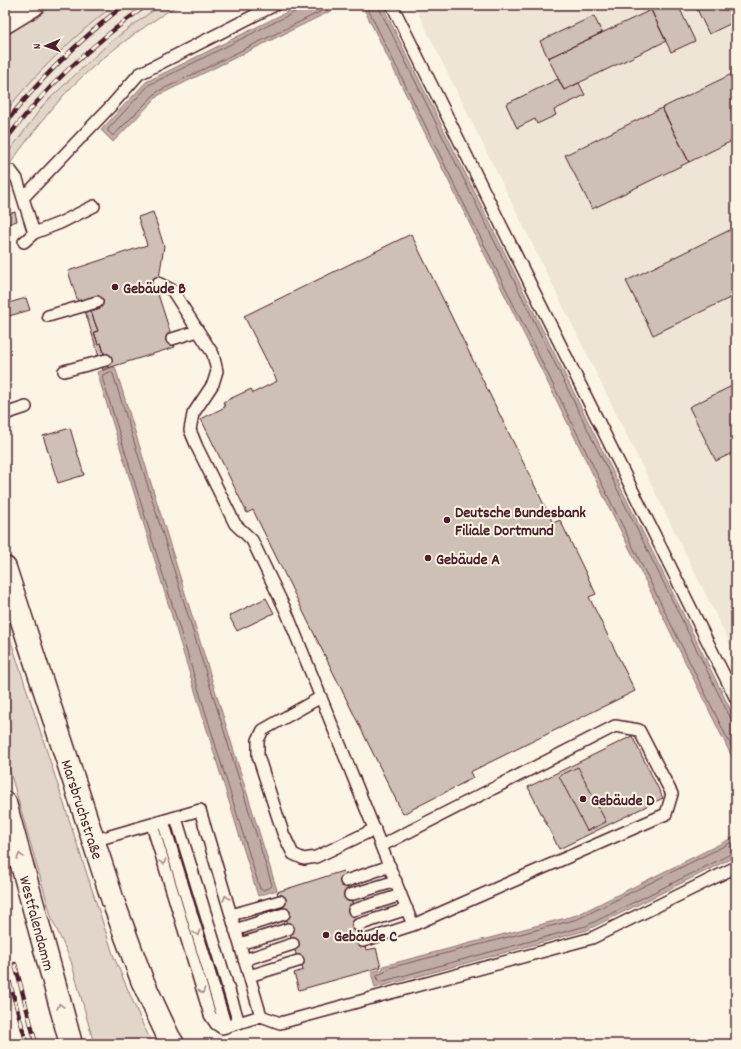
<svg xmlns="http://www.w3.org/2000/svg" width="741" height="1049" font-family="Dekko,sans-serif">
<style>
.built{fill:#eee5d7}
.green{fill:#e2d5ca;stroke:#967a7a}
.water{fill:#c0aca5;stroke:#917474}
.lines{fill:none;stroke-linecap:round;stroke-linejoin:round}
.shore{stroke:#79575c;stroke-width:1}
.building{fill:#cfc0b7;stroke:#4a1f2b}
.service-casing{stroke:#4a1f2b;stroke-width:14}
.tertiary-casing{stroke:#4a1f2b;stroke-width:25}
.trunk-casing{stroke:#4a1f2b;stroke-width:25}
.service{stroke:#fcf5e5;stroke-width:11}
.tertiary{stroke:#fcf5e5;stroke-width:22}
.trunk{stroke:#fcf5e5;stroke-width:22}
.rail-casing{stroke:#4a1f2b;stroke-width:4.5}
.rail{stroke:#fcf5e5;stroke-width:3;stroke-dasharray:9;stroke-linecap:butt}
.oneway{stroke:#a38a88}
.poi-dot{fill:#4a1f2b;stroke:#fcf5e5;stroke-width:1.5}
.labels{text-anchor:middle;stroke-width:4;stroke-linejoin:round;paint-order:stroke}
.poi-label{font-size:16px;font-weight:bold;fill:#4a1f2b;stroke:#fcf5e5;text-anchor:start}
.street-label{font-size:16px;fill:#4a1f2b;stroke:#fcf5e5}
</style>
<rect width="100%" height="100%" fill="#fcf5e5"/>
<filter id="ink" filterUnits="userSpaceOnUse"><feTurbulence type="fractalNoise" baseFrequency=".025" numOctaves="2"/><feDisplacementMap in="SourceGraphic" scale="8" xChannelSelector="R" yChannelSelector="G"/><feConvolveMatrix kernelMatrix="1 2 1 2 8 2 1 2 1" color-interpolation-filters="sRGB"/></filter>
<g filter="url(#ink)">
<!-- built -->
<path class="built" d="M114 5H163L148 14 109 43 78 71 44 104 5 157V112L20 93 40 71 74 37Z
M414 5H736V656Z"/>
<!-- green -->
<path class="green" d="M55 5H114C73 37 37 72 5 112V38L18 26Z
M163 5H178C138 30 95 61 63 96 42 120 23 145 5 171V157L44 104 109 43 148 14Z
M5 623 114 957 143 1025 153 1044H94L71 961 52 919 5 754Z"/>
<!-- water -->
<path class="water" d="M301 5H343L159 95 113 142 101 130 146 82Z
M362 5H382L736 721V765Z
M115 367 277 890 258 896 97 372Z
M736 836V856L587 930 375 988 371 972 383 969V966L577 915Z"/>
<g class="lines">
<!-- shore -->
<path class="shore" d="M302 5 301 8 299 10 149 85 108 129V131L112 135H114L157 92 334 5
M366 5 736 756
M378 5 379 8 731 719 733 721 736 722
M111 372 113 374 272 885 271 887 263 890 260 889 102 377 103 375Z
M736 840 578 919 389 968 385 972 377 975 378 981 380 982 586 926 733 853 736 852"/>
</g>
<!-- building -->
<path class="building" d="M651 5H678L695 41 671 52 649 6Z
M695 5H736V21L709 34Z
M651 10 666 41 564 90 548 58Z
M594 16 602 33 548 58 540 41Z
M736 72V139L689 162 662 108Z
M558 79 564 90 579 83 585 95 554 110 556 115 537 124 535 119 517 128 506 104Z
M662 108 689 162 592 209 565 155Z
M15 212 17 221 5 225V215Z
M153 212 164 246 157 291 175 347 108 368 101 343 98 344 94 332 98 331 91 312 100 309 96 296 78 302 68 271 147 245 138 217Z
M736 227V295L653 335 626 281Z
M411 234 553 523 560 520 596 594 589 597 635 691 470 772 473 778 403 814 253 510 247 513 201 419 225 407 223 402 251 389 253 393 277 381 244 316Z
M96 296 100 309 91 312 98 331 94 332 98 344 101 343 108 365V368L103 370 82 301Z
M26 298 30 310 9 316 5 304Z
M736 384V451L716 461 689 407Z
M70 428 84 475 58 483 43 436Z
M266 598 274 613 237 631 229 616Z
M632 736 663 798 559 849 528 787Z
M578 767 606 822 587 831 559 776Z
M343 871 366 950 376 948 381 967 299 990 294 973 303 970 302 967H300L277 892Z"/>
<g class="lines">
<!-- service casing -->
<g class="service-casing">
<path id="service" d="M392 5 736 699
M11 171 17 179 34 233 24 242
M23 198 111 106 139 74 275 5
M34 233 60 223 94 206
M158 283 172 290 213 354 217 371 213 384 193 414 190 430 197 447 235 524 252 540 286 611 413 925 666 814 672 794 639 730 615 726 381 846
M48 316 97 302
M172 339 198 331
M64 371 106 360
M5 414 26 407
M321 697 263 730 258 740V756L283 833 293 854 304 859 316 857 375 829
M176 818 239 1023
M163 821 226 1027
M152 825 210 1015 216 1024 222 1028 261 1016 280 1023 592 938 736 867
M93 841 200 810 261 1016
M346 881 390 866
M350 895 396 881
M354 910 401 895
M231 915 280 901
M358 925 407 909
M235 930 284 914
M363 941 413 925
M240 944 288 929
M244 960 293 944
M249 976 298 961"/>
</g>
<!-- tertiary casing -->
<g class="tertiary-casing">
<path id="tertiary" d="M5 22 33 5
M5 568 113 901 142 980 168 1036 173 1044"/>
</g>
<!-- trunk casing -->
<g class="trunk-casing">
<path id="trunk" d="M5 803 71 1044"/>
</g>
<!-- service -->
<use href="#service" class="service"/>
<!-- tertiary -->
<use href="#tertiary" class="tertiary"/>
<!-- trunk -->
<use href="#trunk" class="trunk"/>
<!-- rail casing -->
<g class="rail-casing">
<path id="rail" d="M5 124C39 79 80 40 124 5
M5 141C45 87 93 43 147 5
M15 964 36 1044
M5 966 27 1044"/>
</g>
<!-- rail -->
<use href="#rail" class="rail"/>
</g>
<!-- one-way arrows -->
<defs><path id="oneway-chevron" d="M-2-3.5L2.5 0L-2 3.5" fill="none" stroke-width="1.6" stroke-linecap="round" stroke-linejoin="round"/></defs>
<g class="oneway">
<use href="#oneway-chevron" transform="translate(20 856) rotate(-105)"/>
<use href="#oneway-chevron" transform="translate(163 862) rotate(73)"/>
<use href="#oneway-chevron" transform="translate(226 898) rotate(-107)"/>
<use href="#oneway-chevron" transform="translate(197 933) rotate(73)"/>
<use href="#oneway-chevron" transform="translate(202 991) rotate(73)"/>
<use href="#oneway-chevron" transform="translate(60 1006) rotate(-105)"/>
</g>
</g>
<!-- markers -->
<g class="poi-dot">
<circle cx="115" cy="287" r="4"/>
<circle cx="447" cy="520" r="4"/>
<circle cx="428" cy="558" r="4"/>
<circle cx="583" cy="799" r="4"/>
<circle cx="326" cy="935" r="4"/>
</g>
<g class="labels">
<!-- poi labels -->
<g class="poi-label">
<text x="123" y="293">Gebäude B</text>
<text x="455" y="517">Deutsche Bundesbank<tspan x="455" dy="18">Filiale Dortmund</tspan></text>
<text x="436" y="564">Gebäude A</text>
<text x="591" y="805">Gebäude D</text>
<text x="334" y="941">Gebäude C</text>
</g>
<!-- street labels -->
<g class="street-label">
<text transform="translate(83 809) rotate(72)" y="6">Marsbruchstraße</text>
<text transform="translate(38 923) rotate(75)" y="6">Westfalendamm</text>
</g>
</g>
<!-- margin -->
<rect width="741" height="1049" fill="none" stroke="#fcf5e5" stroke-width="20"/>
<rect x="10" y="10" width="721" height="1029" fill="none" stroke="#4a1f2b" stroke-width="1.5" filter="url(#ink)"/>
<!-- north arrow -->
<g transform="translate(46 46) rotate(268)" stroke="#fcf5e5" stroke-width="3" paint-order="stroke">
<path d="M0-3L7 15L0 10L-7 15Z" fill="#4a1f2b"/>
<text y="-6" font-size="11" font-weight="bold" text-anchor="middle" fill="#4a1f2b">N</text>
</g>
</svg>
